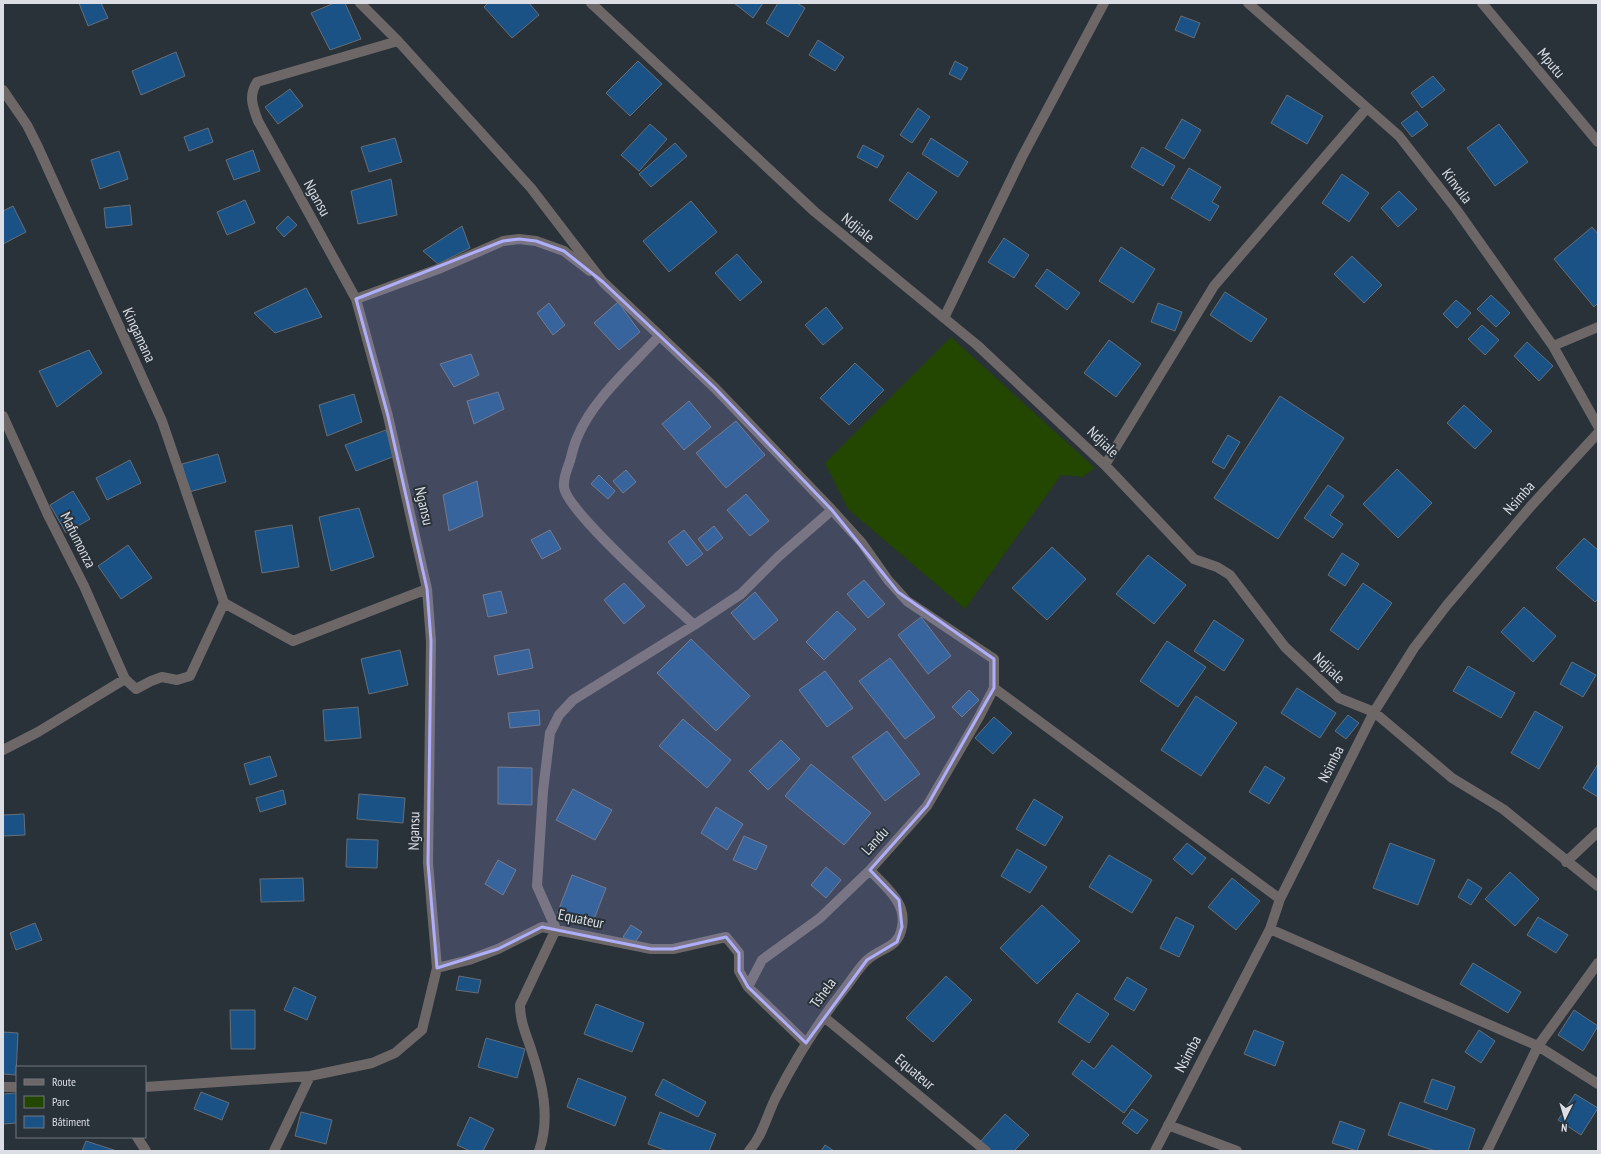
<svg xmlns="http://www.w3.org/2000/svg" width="1601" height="1154" font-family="'PT Sans Narrow',sans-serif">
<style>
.green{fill:#234601}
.building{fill:#1a5285;stroke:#666e77}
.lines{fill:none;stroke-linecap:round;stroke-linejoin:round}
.minor{stroke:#6d6768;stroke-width:10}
.marked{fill:#aeaefb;fill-opacity:0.2;stroke:#aeaefb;stroke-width:3;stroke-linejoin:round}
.labels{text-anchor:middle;stroke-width:4;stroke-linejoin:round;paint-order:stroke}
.street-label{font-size:15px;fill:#dbdfe5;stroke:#293139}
</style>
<rect width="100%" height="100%" fill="#293139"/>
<!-- green -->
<path class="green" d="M951 337 1095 468 1083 477 1061 475 965 609 848 509 825 463Z"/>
<!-- building -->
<path class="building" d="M79 3H101L108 18 88 26Z
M334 3H345L361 39 330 50 311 13Z
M488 3H529L539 15 512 38 484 7Z
M734 3H763L753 18Z
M778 3H797L805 8 788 37 766 23Z
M1181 16 1200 23 1194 38 1175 30Z
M818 40 844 57 835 71 809 55Z
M176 52 185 76 141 95 132 71Z
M638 61 662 84 630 116 606 93Z
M955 61 968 68 961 80 949 74Z
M1433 76 1445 90 1422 108 1411 93Z
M290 89 303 106 278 124 265 107Z
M1287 95 1323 116 1307 144 1271 123Z
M918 108 930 117 912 143 900 135Z
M1417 111 1428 125 1412 137 1401 123Z
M1182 119 1201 130 1184 159 1165 148Z
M650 124 667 139 639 171 621 155Z
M1499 124 1528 162 1495 186 1467 148Z
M208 128 213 142 189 151 184 137Z
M395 138 402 162 369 172 361 147Z
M931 138 968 162 958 177 922 154Z
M675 143 687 156 651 187 639 174Z
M863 145 884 156 877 168 857 157Z
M1142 147 1175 166 1163 186 1131 167Z
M253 150 260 171 234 180 226 160Z
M119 151 128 179 100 189 91 160Z
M1189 168 1221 187 1212 202 1219 206 1210 221 1171 198Z
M908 172 937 192 917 220 889 200Z
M1342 174 1369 193 1349 222 1322 203Z
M391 179 397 215 358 224 351 191Z
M1399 191 1417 209 1398 227 1381 208Z
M245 200 255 223 227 235 217 212Z
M691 201 717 232 669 272 643 241Z
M130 205 132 225 106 228 104 208Z
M13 206 26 232 3 244V211Z
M288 216 297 225 284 237 276 228Z
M462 226 470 248 438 264 423 251Z
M1592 227 1598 234V303L1594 307 1554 259Z
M1004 238 1029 255 1014 278 988 262Z
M1121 247 1155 269 1133 303 1099 281Z
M737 254 762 282 740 301 715 273Z
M1352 256 1382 285 1364 303 1334 274Z
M1047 269 1080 293 1067 310 1035 286Z
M306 288 322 317 275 333 254 313Z
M1225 292 1267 319 1251 342 1210 315Z
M1491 295 1510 313 1496 327 1477 309Z
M1456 300 1471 313 1457 328 1443 314Z
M618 302 640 332 619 350 594 323Z
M549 303 565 325 553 335 537 313Z
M1158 303 1182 312 1175 331 1151 322Z
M826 307 843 328 823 345 805 325Z
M1482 325 1499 340 1485 355 1468 339Z
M1109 340 1141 364 1116 397 1084 373Z
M1527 342 1553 366 1539 381 1514 356Z
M89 350 102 373 57 407 39 371Z
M471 354 479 375 454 387 440 364Z
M855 363 884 390 849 425 820 398Z
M498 392 504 409 474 424 467 401Z
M354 394 362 422 327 436 319 405Z
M1280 396 1344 438 1278 539 1214 498Z
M689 401 711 427 684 450 662 424Z
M1464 405 1492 431 1475 449 1447 423Z
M736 421 765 455 726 488 696 453Z
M386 430 395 456 356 471 345 445Z
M1228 435 1240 442 1224 469 1212 462Z
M218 454 226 482 189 492 182 464Z
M130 460 141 483 107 500 96 478Z
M1397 469 1432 503 1398 538 1363 504Z
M626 470 636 482 623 493 613 481Z
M599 475 615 491 608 499 591 484Z
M477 481 483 516 449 531 443 495Z
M1328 485 1344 496 1330 515 1343 524 1333 538 1304 518Z
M73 491 90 519 66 533 50 505Z
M746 494 769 521 750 536 727 510Z
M359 508 374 557 331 571 319 517Z
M292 525 299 567 262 573 255 531Z
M714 526 723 538 707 551 698 539Z
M550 530 561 549 542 559 531 540Z
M684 530 703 554 687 566 668 542Z
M1584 538 1598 550V599L1595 602 1556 568Z
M128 545 152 578 121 599 98 566Z
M1052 547 1086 579 1047 620 1012 588Z
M1342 553 1359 564 1345 586 1328 575Z
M1148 555 1186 585 1154 624 1116 594Z
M864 580 885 604 868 618 847 594Z
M624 583 645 606 624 624 604 600Z
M1363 583 1392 603 1358 650 1330 630Z
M501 591 507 613 488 617 483 595Z
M755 592 778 620 754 640 731 613Z
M1524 607 1556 636 1533 662 1501 632Z
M837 611 856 629 824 660 806 642Z
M921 617 951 656 928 674 898 635Z
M1214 620 1244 640 1224 671 1194 651Z
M691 639 750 696 716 731 657 673Z
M1167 641 1206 667 1178 707 1140 681Z
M529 649 533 668 498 675 494 656Z
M400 650 408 685 369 694 361 659Z
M890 658 935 717 905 739 859 681Z
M1572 662 1596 675 1583 697 1560 684Z
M1468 666 1515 693 1501 718 1453 691Z
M825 671 853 708 827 727 799 690Z
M1297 688 1336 713 1320 738 1281 713Z
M969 690 979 700 962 717 952 707Z
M1196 696 1237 723 1201 776 1161 750Z
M358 707 361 738 325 741 323 710Z
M539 710 540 725 510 728 508 713Z
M1535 711 1563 727 1539 769 1511 753Z
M1348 715 1359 723 1346 739 1335 731Z
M994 717 1012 733 993 754 975 738Z
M683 719 731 760 707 788 659 746Z
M887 731 920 774 885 801 852 757Z
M781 740 800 759 768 790 749 771Z
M270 756 277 776 250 785 244 764Z
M811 764 871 813 844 845 785 796Z
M1598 764V797L1583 788Z
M1265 766 1285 778 1269 804 1249 792Z
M498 767 532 768V805L498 804Z
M573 789 612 810 595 840 556 820Z
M283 790 286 804 260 812 256 798Z
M359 794 405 798 403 823 357 819Z
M1034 799 1063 817 1045 846 1016 829Z
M716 807 743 824 727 850 701 833Z
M24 814 25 835 3 836V815Z
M744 836 767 846 756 870 733 860Z
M347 839 378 840 377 868 346 867Z
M1187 843 1206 858 1192 875 1173 859Z
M1390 843 1435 860 1418 905 1373 888Z
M1017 849 1047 867 1030 893 1001 876Z
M1109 855 1152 880 1132 913 1089 887Z
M498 860 516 870 503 895 485 884Z
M826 867 841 880 826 898 811 885Z
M1510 872 1539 899 1515 926 1485 899Z
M572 875 606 888 591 927 557 914Z
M303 878 304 901 261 902 260 879Z
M1232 878 1260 901 1236 930 1208 907Z
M1468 879 1482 888 1471 905 1458 897Z
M1042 905 1080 941 1037 984 1000 948Z
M1176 917 1194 926 1179 957 1160 948Z
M1538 917 1568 935 1556 953 1527 935Z
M35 923 42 940 16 950 10 933Z
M631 925 642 932 634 944 623 937Z
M1473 963 1521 992 1508 1013 1460 984Z
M459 976 481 980 478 993 456 990Z
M946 976 972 1000 933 1042 906 1018Z
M1127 977 1147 989 1134 1011 1114 999Z
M294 987 316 997 307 1020 284 1010Z
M1077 993 1109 1014 1089 1043 1058 1022Z
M596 1004 644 1023 632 1052 584 1034Z
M230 1010H255V1049H231Z
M1574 1010 1598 1026 1583 1051 1558 1035Z
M1254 1030 1284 1042 1275 1066 1244 1054Z
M1479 1030 1495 1041 1481 1063 1465 1052Z
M3 1032 18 1033 16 1075 3 1074Z
M486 1038 525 1049 517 1078 478 1067Z
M1112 1045 1152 1076 1124 1113 1072 1074 1082 1060 1094 1069Z
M578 1078 626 1097 615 1126 567 1107Z
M663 1079 706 1102 698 1117 655 1095Z
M1432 1079 1455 1087 1447 1110 1424 1102Z
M201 1092 229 1103 222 1120 194 1109Z
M17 1093V1123L3 1124V1094Z
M1575 1094 1598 1108 1581 1135 1558 1120Z
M1400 1102 1475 1129 1468 1151H1435L1388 1135Z
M1132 1109 1148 1120 1137 1134 1122 1123Z
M301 1112 332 1120 326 1144 295 1136Z
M660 1112 716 1134 709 1151H667L648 1144Z
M1005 1114 1029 1135 1014 1151H990L980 1142Z
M470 1117 494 1129 483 1151H470L457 1145Z
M1340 1121 1365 1130 1357 1151 1332 1143Z
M86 1141 117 1151H82Z
M825 1145 834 1151H821Z"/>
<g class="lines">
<!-- minor -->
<path class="minor" d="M360 3 398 41 531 188 603 282 715 388 832 510 862 543 888 580 907 601 994 659V688L1280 899
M591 3 815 212 977 345 1105 465 1194 559 1217 567 1230 575 1285 647 1339 698 1374 712 1452 778 1503 809 1598 886
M1248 3 1399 136 1456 209 1553 346 1598 426
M1482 3 1598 142
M398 41 257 82C248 96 253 107 258 121L356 299 388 416 427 589 431 641 428 863 437 968
M3 90 27 125 38 147 162 421 224 603
M356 299 441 268 503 241 519 239 536 241 564 251 590 271
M944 318 1022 157 1104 3
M659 336C632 366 592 400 577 438 574 445 572 453 570 461 567 469 563 478 564 487 566 511 672 604 694 625
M1553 346 1598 327
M3 416 48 515 84 586 125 679
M1105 465 1214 286 1367 108
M3 750 38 732 125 679 136 689 151 681 162 677 177 680 190 676 224 603 293 641 427 589
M1566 862 1598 832
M1270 929 1538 1046 1598 1084
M748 987 762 960 820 918 870 870 927 806 979 717 994 688
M824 1017 986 1151
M3 1087H17
M145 1087 310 1076 372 1063 395 1053 422 1030 437 968 469 960 498 949 542 927 651 949H673L726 937 739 953V971L748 987 806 1043
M1168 1125 1237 1151
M137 1137 146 1151
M274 1151 310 1076
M539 1151C551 1117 542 1082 531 1049 526 1034 520 1021 520 1005L556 929 537 886 543 791 550 733 559 715 573 700 694 625 741 594 778 557 832 510
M749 1151C763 1135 767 1115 776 1097 796 1058 819 1021 846 987 852 979 859 968 866 961 880 947 898 950 902 927 907 902 885 887 870 870
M1155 1151 1270 929 1280 899 1374 712 1414 648 1447 605 1531 506 1598 433
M1487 1151 1538 1046 1598 963"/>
</g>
<!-- marked area -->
<path class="marked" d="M519 239 536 241 564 251 603 282 715 388 832 510 898 592 994 659V688L927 806 870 870 899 900 902 927 897 942 867 960 806 1043 748 987 739 971V953L726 937 673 949H651L542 927 498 949 437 968 428 863 431 641 427 589 388 416 356 299 503 241Z"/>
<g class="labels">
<!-- street labels -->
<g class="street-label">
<text transform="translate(1551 63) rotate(50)" y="5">Mputu</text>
<text transform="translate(1457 186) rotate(53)" y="5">Kinvula</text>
<text transform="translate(317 198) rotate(61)" y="5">Ngansu</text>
<text transform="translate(858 228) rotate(39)" y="5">Ndjiale</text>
<text transform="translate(139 335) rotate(65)" y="5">Kingamana</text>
<text transform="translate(1103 442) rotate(44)" y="5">Ndjiale</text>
<text transform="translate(1519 498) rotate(-49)" y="5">Nsimba</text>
<text transform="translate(424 506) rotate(77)" y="5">Ngansu</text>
<text transform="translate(78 540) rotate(63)" y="5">Mafumonza</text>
<text transform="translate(1329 668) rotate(44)" y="5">Ndjiale</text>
<text transform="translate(1331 764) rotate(-63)" y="5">Nsimba</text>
<text transform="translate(414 831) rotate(-89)" y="5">Ngansu</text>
<text transform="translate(875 841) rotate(-48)" y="5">Landu</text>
<text transform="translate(581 919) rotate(12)" y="5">Equateur</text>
<text transform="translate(823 993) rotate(-54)" y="5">Tshela</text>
<text transform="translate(1188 1054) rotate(-62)" y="5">Nsimba</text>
<text transform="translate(915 1072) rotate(40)" y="5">Equateur</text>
</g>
</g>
<!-- border -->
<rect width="1601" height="1154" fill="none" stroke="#dbdfe5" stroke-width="8"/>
<!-- legend -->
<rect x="16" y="1066" width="130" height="72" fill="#293139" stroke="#70777e"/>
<rect x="24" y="1079" width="20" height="6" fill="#6d6768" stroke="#70777e"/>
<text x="52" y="1086" font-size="12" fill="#dbdfe5">Route</text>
<rect x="24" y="1096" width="20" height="12" fill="#234601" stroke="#70777e"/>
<text x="52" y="1106" font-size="12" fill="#dbdfe5">Parc</text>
<rect x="24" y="1116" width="20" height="12" fill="#1a5285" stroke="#70777e"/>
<text x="52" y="1126" font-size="12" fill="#dbdfe5">Bâtiment</text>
<!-- north arrow -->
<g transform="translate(1565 1118) rotate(185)" stroke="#293139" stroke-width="3" paint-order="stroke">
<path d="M0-3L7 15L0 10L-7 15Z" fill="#dbdfe5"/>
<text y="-6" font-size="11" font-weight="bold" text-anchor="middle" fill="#dbdfe5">N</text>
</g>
</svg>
